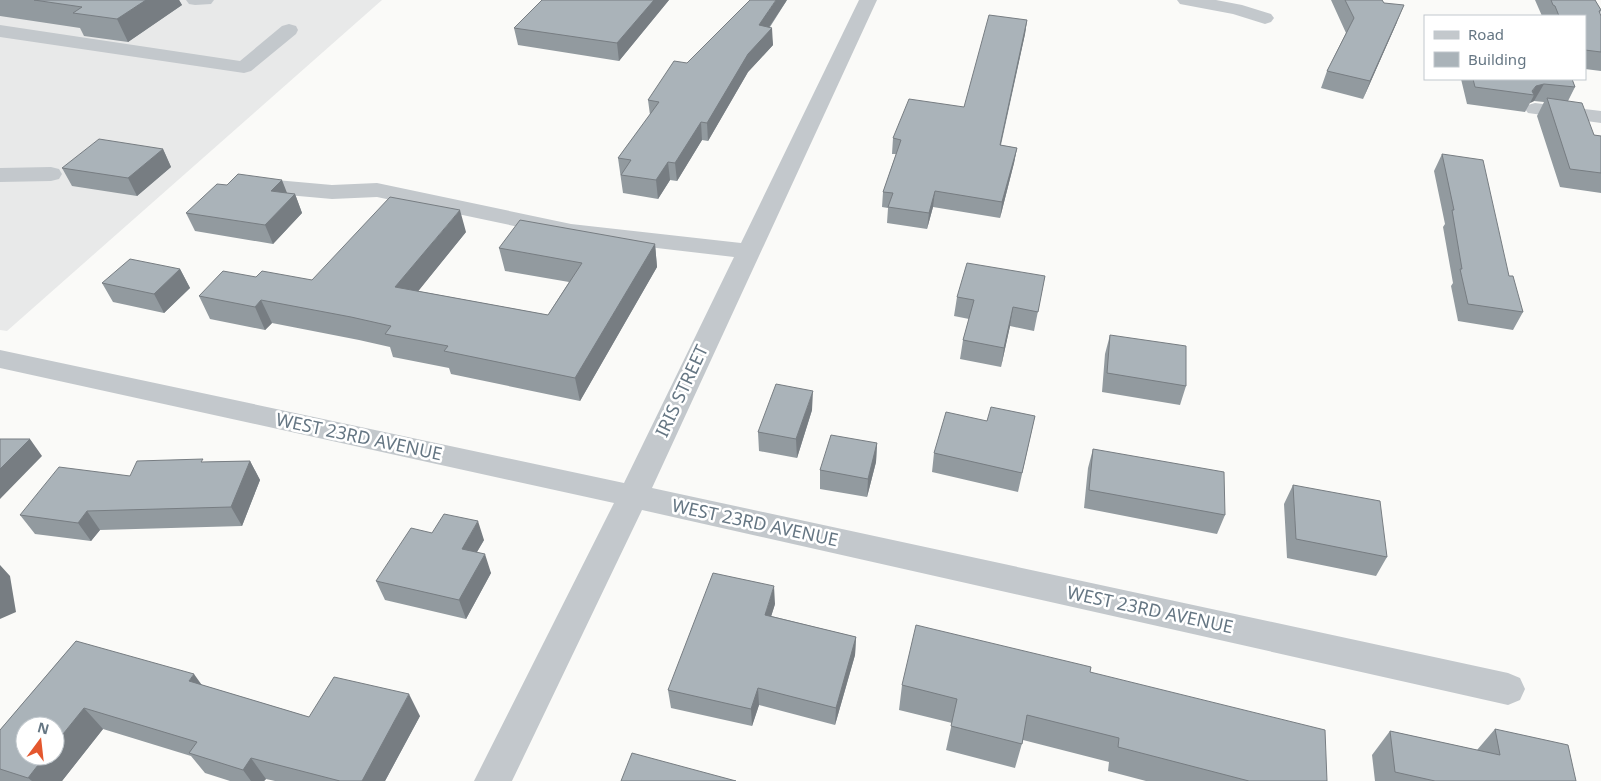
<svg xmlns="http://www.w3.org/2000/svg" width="1601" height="781" font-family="'Noto Sans',sans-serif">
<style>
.built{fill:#e8e9e9}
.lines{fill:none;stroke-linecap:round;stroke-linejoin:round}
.minor{fill:#c3c8cc;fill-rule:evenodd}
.wall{fill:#929a9f}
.shaded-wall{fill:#777d82}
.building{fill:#aab3b9;stroke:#777d82}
.labels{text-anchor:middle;stroke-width:5;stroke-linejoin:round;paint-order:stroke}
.street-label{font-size:18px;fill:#657683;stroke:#fff}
</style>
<rect width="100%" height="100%" fill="#fafaf8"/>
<!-- built -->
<path class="built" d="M0 0H382L7 331 0 330Z"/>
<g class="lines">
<!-- minor -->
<path class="minor" d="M186 0H214L211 4 195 5 189 4Z
M859 0H877L652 488 1508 673 1520 678 1525 689 1520 700 1508 705 642 510 512 781H474L614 503 0 368V350L624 483 734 257 571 238 377 197 332 199 276 194 268 192 265 187 268 182 276 180 332 185 377 183 571 224 741 243Z
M1177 0H1216L1242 5 1271 14 1274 18 1271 22 1265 24 1233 14 1180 4Z
M289 24 296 26 298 30 296 34 251 71 244 73 0 37V25L240 61 282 26Z
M1535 103 1601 111V123L1528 113 1525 109 1528 105Z
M51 167 59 169 62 174 59 179 51 181 0 182V168Z"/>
</g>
<!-- wall -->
<path class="wall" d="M0 0H179L182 5 128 42 84 36 80 28 0 16Z
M542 0H669L619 61 518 45 514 28Z
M787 0 770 27 773 45 748 72 708 141 702 140 677 181 670 180 658 199 623 193 618 158 650 115 648 100 687 63Z
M1331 0H1382L1397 22 1363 99 1321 88 1327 71 1346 33Z
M1535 0H1595L1601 10 1600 14 1601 16V71L1585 69V16H1542Z
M1027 20 1025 34 1001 145 1017 148 1014 163 1000 218 933 207 927 229 887 223 888 208 882 207 883 192 896 154H892L893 138 964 107Z
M1461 79H1572L1575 87 1568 101 1594 135 1601 136V193L1560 187 1537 116 1544 102 1534 101 1530 103 1525 112 1467 104Z
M163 149 171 167 137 196 72 186 62 168Z
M1442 154 1509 276 1523 312 1513 330 1458 321 1451 286 1453 283 1443 227 1445 224 1434 171Z
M287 193 295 194 302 213 273 244 195 231 186 213Z
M466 232 418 291 548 315 569 282 505 271 499 248 655 244 657 267 580 401 451 374 449 368 393 357 390 347 359 340 272 323 265 330 210 319 199 296 312 280Z
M180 269 190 288 164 313 113 302 102 283Z
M1045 276 1034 331 1010 326 1001 367 960 359 963 340 969 319 954 316 957 297Z
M1110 335 1186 386 1180 405 1102 392 1105 354Z
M812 410 797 458 759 451 758 432Z
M1035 416 1018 492 932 472 934 453 987 421Z
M877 443 876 462 867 497 820 489V470Z
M1093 449 1225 515 1217 534 1084 508 1088 468Z
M250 461 260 480 242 526 100 530 91 541 35 534 20 515 130 476 204 462Z
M1293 485 1387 557 1376 576 1287 558 1284 504Z
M432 533 484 540 477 552 491 573 466 619 385 600 376 581Z
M775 604 771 616 856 637 855 655 835 725 759 705 752 726 671 708 668 690Z
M76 641 202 685 309 717 420 716 385 781H275L266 779 264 781H230L205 773 191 756 103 729 62 781H0V730Z
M1090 672 1327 781H1146L1108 771 1109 762 1023 740 1015 768 946 750 952 723 899 710 902 685Z
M1495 729 1576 781H1375L1372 755 1390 731 1477 750Z"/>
<!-- shaded-wall -->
<path class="shaded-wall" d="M146 0H179L182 5 128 42 117 19Z
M654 0H669L619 61 617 43Z
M776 0H787L761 39 772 28 773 45 748 72 708 141 707 123 759 25Z
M1404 5 1397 22 1363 99 1370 81Z
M1027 20 1025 34 997 160 1000 145Z
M1544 84 1534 101 1530 103 1534 95 1531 94 1536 86Z
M701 122 702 140 677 181 675 163Z
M1017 148 1014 163 1000 218 1002 202Z
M163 149 171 167 137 196 128 178Z
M668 162 670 180 658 199 656 180Z
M282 180 289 198 271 191Z
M935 191 933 207 927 229 929 213Z
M295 194 302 213 273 244 265 225Z
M460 210 466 232 403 310 395 287Z
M655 244 657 267 580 401 575 378Z
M180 269 190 288 164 313 154 294Z
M261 300 272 323 265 330 255 307Z
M1013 307 1010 326 1001 367 1004 348Z
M813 391 812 410 797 458 796 439Z
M30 439 42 456 0 499V469Z
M877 443 876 462 867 497 868 479Z
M250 461 260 480 242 526 231 507Z
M87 511 100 530 91 541 78 523Z
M478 521 484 540 468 567 462 549Z
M485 554 491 573 466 619 459 600Z
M0 565 10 576 16 612 0 619Z
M774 586 775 604 766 633 765 615Z
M856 637 855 655 835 725 836 708Z
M194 674 209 695 189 681Z
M758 688 759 705 752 726 751 709Z
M409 694 420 716 385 781H362Z
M84 708 103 729 62 781H32L28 778 45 756H55V744Z
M251 758 266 779 264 781H251L243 770Z"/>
<!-- building -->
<path class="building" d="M34 0H146L117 19 73 13 82 7Z
M542 0H654L617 43 514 28Z
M750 0H776L759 25 772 28 748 54 707 123 701 122 675 163 668 162 656 180 621 175 631 160 618 158 659 102 648 100 674 61 687 63Z
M1345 0H1382L1384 3 1404 5 1370 81 1327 71 1354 18Z
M1551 0H1595L1601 10 1599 11 1601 16V52L1585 50V16H1559L1555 6 1553 5Z
M989 15 1027 20 1000 145 1017 148 1002 202 935 191 929 213 888 207 893 193 883 192 901 140 893 138 909 99 964 107Z
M1473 79H1572L1575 87 1544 84 1536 86 1532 91 1534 95 1475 87Z
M1547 98 1582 103 1594 135 1601 136V173L1570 169Z
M99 139 163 149 128 178 62 168Z
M1442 154 1483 160 1509 276H1513L1523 312 1468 304 1460 269H1462L1452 210H1454Z
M238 174 282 180 271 191 295 194 265 225 186 213 217 184 227 185Z
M390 197 460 210 395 287 548 315 582 263 499 248 520 220 655 244 575 378 444 351 448 346 385 334 391 326 351 317 261 300 255 307 199 296 223 271 256 277 262 271 312 280Z
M130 259 180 269 154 294 102 283Z
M967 263 1045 276 1038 312 1013 307 1004 348 963 340 974 300 957 297Z
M1110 335 1186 346V386L1107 373Z
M776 384 813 391 796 439 758 432Z
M991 407 1035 416 1022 473 934 453 946 412 987 421Z
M831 435 877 443 868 479 820 470Z
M0 439H30L0 469Z
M1093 449 1224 472 1225 515 1089 490Z
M203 459 201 462 250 461 231 507 87 511 78 523 20 515 59 467 130 476 137 461Z
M1293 485 1380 501 1387 557 1296 539Z
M444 514 478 521 462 549 485 554 459 600 376 581 411 528 432 533Z
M713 573 774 586 765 615 856 637 836 708 758 688 751 709 668 690Z
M916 625 1091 667 1090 672 1325 730 1327 781H1249L1118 747 1119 738 1027 715 1022 744 951 726 957 699 902 685Z
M76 641 194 674 189 681 309 717 334 677 409 694 362 781H340L251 758 243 770 189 753 197 742 84 708 55 744V726H25V756H45L28 778 0 769V730Z
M1495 729 1568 745 1576 781H1435L1395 772 1390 731 1500 755Z
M632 753 736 781H621Z"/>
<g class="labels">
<!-- street labels -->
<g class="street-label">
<text transform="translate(682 391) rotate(-65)" y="6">IRIS STREET</text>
<text transform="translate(359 437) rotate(12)" y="6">WEST 23RD AVENUE</text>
<text transform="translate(755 523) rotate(12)" y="6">WEST 23RD AVENUE</text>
<text transform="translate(1150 610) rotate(12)" y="6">WEST 23RD AVENUE</text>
</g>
</g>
<!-- legend -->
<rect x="1424" y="15" width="162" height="65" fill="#ffffff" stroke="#c1c8cd"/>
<rect x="1434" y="31" width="25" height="8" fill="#c3c8cc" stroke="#c1c8cd"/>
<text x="1468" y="40" font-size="15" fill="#657683">Road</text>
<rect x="1434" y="52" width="25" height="15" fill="#aab3b9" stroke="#c1c8cd"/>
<text x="1468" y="65" font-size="15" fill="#657683">Building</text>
<!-- north arrow -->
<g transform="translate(40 741) rotate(15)"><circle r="24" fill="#ffffff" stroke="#c1c8cd"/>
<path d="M0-4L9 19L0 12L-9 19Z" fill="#e4572e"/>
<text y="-8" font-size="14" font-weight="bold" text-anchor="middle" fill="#657683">N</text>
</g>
</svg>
